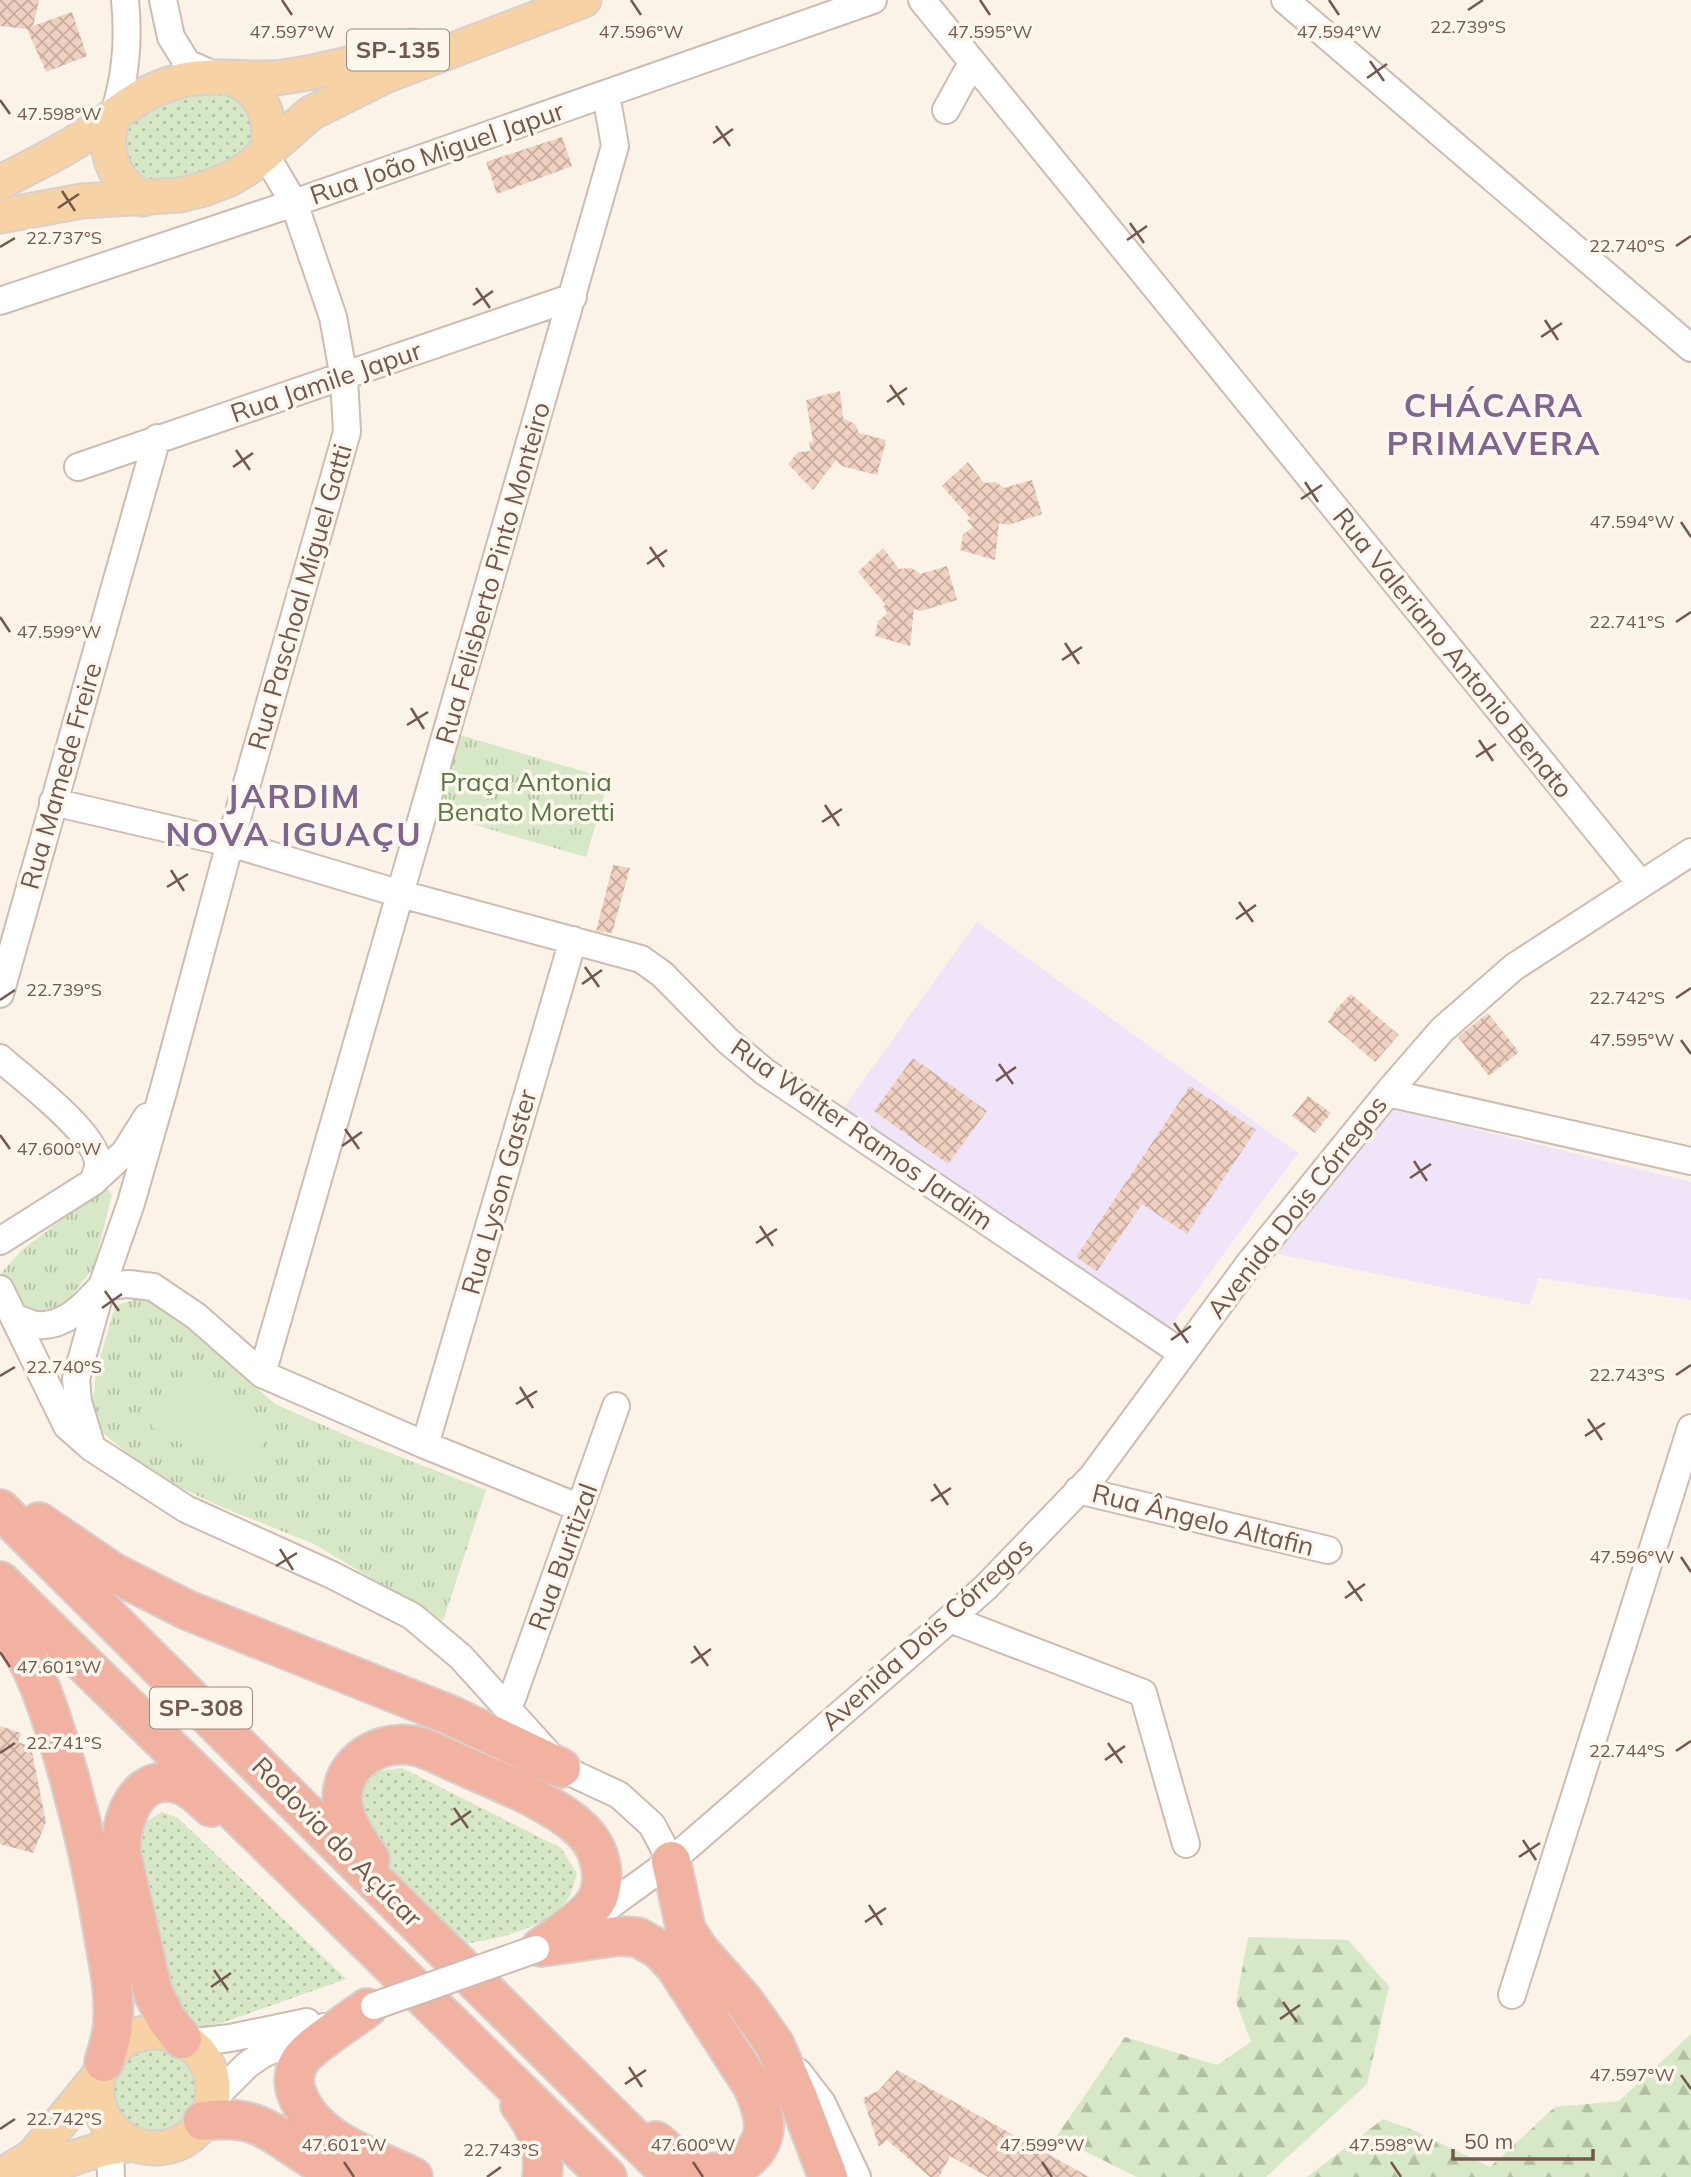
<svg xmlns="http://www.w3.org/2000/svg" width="1691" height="2177" font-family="Mulish,sans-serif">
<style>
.education{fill:#efe4f8}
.grass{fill:url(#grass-dots)}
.forest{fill:url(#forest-firs)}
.park{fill:url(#park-tufts)}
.garden{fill:#d6e8c6}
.building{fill:url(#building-cross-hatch)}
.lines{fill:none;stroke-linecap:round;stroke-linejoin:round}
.minor-casing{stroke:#cfbcb1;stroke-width:30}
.major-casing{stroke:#d8d0cd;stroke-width:37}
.highway-casing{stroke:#d8d0cd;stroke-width:42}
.minor{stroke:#fff;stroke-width:26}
.major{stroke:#f6d2a4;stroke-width:33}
.highway{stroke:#f2b2a2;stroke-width:38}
.minor-bridge-casing{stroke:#cfbcb1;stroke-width:30;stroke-linecap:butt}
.minor-bridge{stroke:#fff;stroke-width:26}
.ticks{fill:none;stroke:#74584d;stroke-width:2.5}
.labels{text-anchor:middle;stroke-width:7;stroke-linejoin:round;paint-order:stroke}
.shield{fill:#fef7ee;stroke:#9d887d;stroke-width:2}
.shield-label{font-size:24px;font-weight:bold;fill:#74584d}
.street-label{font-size:26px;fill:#74584d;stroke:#fef7ee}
.park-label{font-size:26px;fill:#587845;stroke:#fef7ee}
.district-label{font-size:33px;font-weight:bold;letter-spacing:2px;fill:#7f6590;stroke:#fef7ee}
.ticks-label{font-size:18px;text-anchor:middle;fill:#74584d;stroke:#fef7ee;stroke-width:7;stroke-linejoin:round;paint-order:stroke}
</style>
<defs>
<pattern id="grass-dots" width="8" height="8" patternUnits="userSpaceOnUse" patternTransform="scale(1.75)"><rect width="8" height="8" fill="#d6e8c6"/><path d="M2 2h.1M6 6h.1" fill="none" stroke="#b2bfa3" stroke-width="1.8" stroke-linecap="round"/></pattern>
<pattern id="forest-firs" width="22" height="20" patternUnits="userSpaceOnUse" patternTransform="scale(1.75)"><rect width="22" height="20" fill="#d6e8c6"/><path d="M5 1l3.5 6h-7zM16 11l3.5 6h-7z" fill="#b2bfa3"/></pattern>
<pattern id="park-tufts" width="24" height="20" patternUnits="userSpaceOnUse" patternTransform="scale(1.75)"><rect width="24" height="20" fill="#d6e8c6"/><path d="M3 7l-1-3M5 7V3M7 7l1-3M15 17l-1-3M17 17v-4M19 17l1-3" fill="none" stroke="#b2bfa3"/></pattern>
<pattern id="building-cross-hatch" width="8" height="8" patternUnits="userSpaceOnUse" patternTransform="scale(1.75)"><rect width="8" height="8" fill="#efd0c1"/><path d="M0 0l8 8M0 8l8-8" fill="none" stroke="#c6ac9f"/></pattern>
</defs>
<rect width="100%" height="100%" fill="#fbf2e8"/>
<!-- education -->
<path class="education" d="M977 922 1298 1153 1169 1328 843 1109Z
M1393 1109 1691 1182V1300L1538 1278 1530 1305 1274 1253Z"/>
<!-- grass -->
<path class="grass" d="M206 81 244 104 252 120 253 134 248 151 236 166 142 189 116 136 121 121Z
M402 1768 561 1848 577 1874C574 1883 571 1897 564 1904 541 1930 496 1939 463 1944L390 1873 360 1802 364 1786 379 1771Z
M162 1812 178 1818 346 1979 221 2023 192 2029 173 2016 138 1866 139 1839 145 1822Z
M112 2091a44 44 0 1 1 88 0a44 44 0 1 1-88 0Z"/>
<!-- forest -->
<path class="forest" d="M1248 1937 1348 1940 1389 1986 1367 2084 1266 2177H1137L1056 2137 1125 2037 1217 2065 1251 2042 1236 2002Z
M1691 2034V2177H1307L1383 2119 1413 2130 1490 2167 1555 2107 1619 2101Z"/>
<!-- park -->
<path class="park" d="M457 734 609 779 586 857 434 813Z
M105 1187 112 1194 94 1267 59 1312 27 1318 1 1273 22 1250Z
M145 1296 171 1313 275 1404 359 1441 486 1490 443 1621 314 1544 222 1507 155 1476 103 1433 92 1411 96 1372 115 1306Z"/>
<!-- garden -->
<path class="garden" d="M179 1376 272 1427 244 1478 151 1427Z"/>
<!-- building -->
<path class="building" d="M0 0H39L33 26 72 12 87 56 46 72 27 29 0 26Z
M562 137 572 166 497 194 486 162Z
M840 391 843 418 855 424 859 433 886 440 877 475 842 466 836 460 813 490 788 464 798 452 811 451 809 442H813L806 400Z
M968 462 984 483 996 482 1004 488 1032 480 1042 514 1008 525 999 523 995 560 960 550 963 535 973 527 967 520 971 519 942 486Z
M883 548 899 569 912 568 920 574 947 566 957 600 922 611 914 609 910 646 875 636 878 621 888 613 882 606 886 605 858 572Z
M613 865 630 868 612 933 596 931Z
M1351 994 1399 1035 1375 1062 1328 1022 1337 1008Z
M1488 1013 1519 1052 1489 1076 1458 1037Z
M913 1058 987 1111 948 1164 874 1111Z
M1190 1086 1256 1130 1187 1234 1142 1204 1097 1271 1076 1257Z
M1308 1096 1331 1113 1315 1133 1292 1116Z
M0 1726 21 1733 18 1742 31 1747 46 1822 33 1853 0 1844Z
M897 2070 1089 2177H988L950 2156 939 2177H930L887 2140 879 2147 863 2098 878 2091Z"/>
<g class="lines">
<!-- minor casing -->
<g class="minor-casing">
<path id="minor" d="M163 0 171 37 187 63 216 76
M922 0 1640 883
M1285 0 1691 348
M946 110 972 63
M113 117C126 77 129 41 125 0
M0 301 294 203 873 0
M78 467 573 297
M53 802 230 843 401 894 641 959 662 974 728 1041 765 1072 1182 1353
M0 994 157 438
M0 1058C23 1079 100 1135 98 1166 98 1171 94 1177 93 1182
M1388 1093 1691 1161
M0 1241 93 1182 125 1152 147 1117
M0 1289 67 1426 92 1448 186 1509 332 1575 412 1616 461 1657 561 1768 619 1795 652 1825 671 1861
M16 1318C22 1320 30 1324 37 1325 64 1328 86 1304 102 1286L129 1284 153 1287 196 1316 262 1374 425 1445 580 1508
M262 1374 615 146 606 94
M425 1445 573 940
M92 1448 78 1402 76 1379 102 1286 131 1203 163 1092 230 843 347 432 344 378 333 317 294 203 265 154
M1078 1490 1328 1550
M950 1619 1143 1693 1186 1844
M509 1707 616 1406
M587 1922 671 1861 950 1619 986 1587 1092 1477 1249 1264 1390 1090 1442 1030 1514 967 1691 852
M1512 1995 1691 1428
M188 2043 230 2038 307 2022
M798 2072 822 2103 857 2177
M212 2100 247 2065 263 2054 324 2027
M109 2126 111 2177"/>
</g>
<!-- major casing -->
<g class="major-casing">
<path id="major" d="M222 77C261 82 276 120 265 154
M113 117C102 151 112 179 143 199
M0 182C29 168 57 154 85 136 115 116 140 91 176 82 212 72 247 81 283 77 327 71 370 58 413 46
M0 216 82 201 180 195 204 189 230 179 248 168 311 113 385 76 584 0
M97 2090a58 58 0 1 1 116 0a58 58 0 1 1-116 0Z
M0 2176 33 2156 99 2075
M28 2177C62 2161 95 2148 132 2144"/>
</g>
<!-- highway casing -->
<g class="highway-casing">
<path id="highway" d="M0 1509 673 2177
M39 1522 114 1573 187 1610 450 1715 561 1768
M0 1581 607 2177
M0 1616C35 1661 50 1712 66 1766 82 1822 95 1879 104 1937 109 1964 115 1993 113 2021 113 2035 108 2049 104 2062
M370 1859C359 1843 347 1826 343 1807 336 1768 374 1740 410 1745 427 1747 443 1757 459 1764 495 1780 564 1806 588 1837 600 1852 605 1874 600 1892 595 1913 560 1933 543 1946
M671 1861 686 1930 699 1950 744 2001 775 2045 798 2098 828 2177
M541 1947 618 1936 637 1937 659 1949 675 1966 752 2085C758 2098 764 2112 764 2127 763 2156 729 2177 701 2172 684 2167 669 2152 656 2141
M367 2008C351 2020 312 2045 302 2058 294 2068 292 2082 297 2094 314 2141 372 2157 413 2177
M182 2039 167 2020 153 1993 121 1853C120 1820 136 1772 179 1784 191 1787 202 1799 211 1807
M520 2105C537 2126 546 2149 542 2177
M203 2121C253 2115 264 2127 303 2153 317 2163 332 2169 347 2177"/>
</g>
<!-- minor -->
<use href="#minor" class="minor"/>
<!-- major -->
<use href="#major" class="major"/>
<!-- highway -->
<use href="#highway" class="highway"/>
<!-- minor-bridge casing -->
<g class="minor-bridge-casing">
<path id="minor-bridge" d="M374 2006 536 1949"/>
</g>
<!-- minor-bridge -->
<use href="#minor-bridge" class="minor-bridge"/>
</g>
<!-- ticks -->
<path class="ticks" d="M282 0 292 15M631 0 641 15M980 0 990 15M1329 0 1339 15M1468 10 1483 0M1370 61 1384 81M1367 78 1387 64M0 100 10 114M716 126 730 146M713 143 733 129M62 191 75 211M58 208 79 194M1130 223 1144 243M1127 240 1147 226M1676 246 1691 236M0 247 15 238M476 288 490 308M473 305 493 291M1545 320 1558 340M1541 337 1562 323M890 385 904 405M887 402 907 388M236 450 250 470M233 467 253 453M1305 482 1318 502M1301 499 1322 485M1681 522 1691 537M650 547 664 567M647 564 667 550M0 617 10 632M1676 622 1691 612M1065 643 1079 664M1062 660 1082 647M411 708 424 729M407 725 428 712M1479 740 1493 761M1476 757 1496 744M825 805 839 826M822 822 842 809M171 870 184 891M167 887 188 874M1239 902 1253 922M1236 919 1256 905M585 967 599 987M582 984 602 970M1676 998 1691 988M0 1000 15 990M1681 1040 1691 1054M999 1064 1013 1084M996 1081 1016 1067M345 1129 359 1149M0 1135 10 1149M342 1146 362 1132M1414 1161 1427 1181M1410 1178 1431 1164M760 1226 773 1246M756 1243 777 1229M105 1291 119 1311M102 1308 122 1294M1174 1323 1188 1343M1171 1340 1191 1326M1676 1375 1691 1365M0 1376 15 1367M520 1387 533 1408M516 1404 537 1391M1588 1419 1602 1440M1585 1436 1605 1423M934 1484 948 1505M931 1501 951 1488M280 1549 293 1570M1681 1557 1691 1572M276 1566 297 1553M1348 1581 1362 1601M1345 1598 1365 1584M694 1646 708 1666M0 1652 10 1667M691 1663 711 1649M1108 1743 1122 1763M1676 1751 1691 1741M0 1753 15 1743M1105 1760 1125 1746M454 1808 468 1828M451 1825 471 1811M1523 1840 1536 1860M1519 1857 1540 1843M869 1905 882 1925M865 1922 886 1908M214 1970 228 1990M211 1987 231 1973M1283 2002 1297 2022M1280 2019 1300 2005M629 2067 642 2087M1681 2075 1691 2089M625 2084 646 2070M0 2129 15 2119M344 2162 354 2177M693 2162 703 2177M1042 2162 1052 2177M1391 2162 1401 2177M487 2177 501 2167"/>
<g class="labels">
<!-- shield labels -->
<g class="shield">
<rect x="347" y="29.5" width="102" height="41" rx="5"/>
<rect x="150" y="1687.5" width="102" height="41" rx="5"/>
</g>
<g class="shield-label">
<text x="398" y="58">SP-135</text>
<text x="201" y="1716">SP-308</text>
</g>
<!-- street labels -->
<g class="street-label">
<text transform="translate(437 153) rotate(-19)" y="9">Rua João Miguel Japur</text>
<text transform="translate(326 382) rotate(-19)" y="9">Rua Jamile Japur</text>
<text transform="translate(493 573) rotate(-74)" y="9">Rua Felisberto Pinto Monteiro</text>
<text transform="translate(300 597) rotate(-74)" y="9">Rua Paschoal Miguel Gatti</text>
<text transform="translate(1453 653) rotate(51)" y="9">Rua Valeriano Antonio Benato</text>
<text transform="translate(61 776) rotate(-74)" y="9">Rua Mamede Freire</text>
<text transform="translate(862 1134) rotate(35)" y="9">Rua Walter Ramos Jardim</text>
<text transform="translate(499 1192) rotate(-74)" y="9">Rua Lyson Gaster</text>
<text transform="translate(1297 1207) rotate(-52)" y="9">Avenida Dois Córregos</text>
<text transform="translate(1203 1520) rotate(14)" y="9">Rua Ângelo Altafin</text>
<text transform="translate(563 1557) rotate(-70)" y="9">Rua Buritizal</text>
<text transform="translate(927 1634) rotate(-42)" y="9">Avenida Dois Córregos</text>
<text transform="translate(337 1842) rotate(45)" y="9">Rodovia do Açúcar</text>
</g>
<!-- park labels -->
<g class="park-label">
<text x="526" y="791">Praça Antonia<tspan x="526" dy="30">Benato Moretti</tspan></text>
</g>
<!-- district labels -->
<g class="district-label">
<text x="1494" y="417">CHÁCARA<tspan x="1494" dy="38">PRIMAVERA</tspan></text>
<text x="294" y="808">JARDIM<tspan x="294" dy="38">NOVA IGUAÇU</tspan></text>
</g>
</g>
<g class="ticks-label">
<text x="1468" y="33">22.739°S</text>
<text x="292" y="38">47.597°W</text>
<text x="641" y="38">47.596°W</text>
<text x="990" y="38">47.595°W</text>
<text x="1339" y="38">47.594°W</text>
<text x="59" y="120">47.598°W</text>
<text x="64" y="244">22.737°S</text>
<text x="1627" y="252">22.740°S</text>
<text x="1632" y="528">47.594°W</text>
<text x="1627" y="628">22.741°S</text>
<text x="59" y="638">47.599°W</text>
<text x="64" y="996">22.739°S</text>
<text x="1627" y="1004">22.742°S</text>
<text x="1632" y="1046">47.595°W</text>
<text x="59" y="1155">47.600°W</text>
<text x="64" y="1373">22.740°S</text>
<text x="1627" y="1381">22.743°S</text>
<text x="1632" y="1563">47.596°W</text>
<text x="59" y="1673">47.601°W</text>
<text x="64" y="1749">22.741°S</text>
<text x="1627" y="1757">22.744°S</text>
<text x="1632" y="2081">47.597°W</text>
<text x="64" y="2125">22.742°S</text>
<text x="344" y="2151">47.601°W</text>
<text x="693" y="2151">47.600°W</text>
<text x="1042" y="2151">47.599°W</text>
<text x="1391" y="2151">47.598°W</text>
<text x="501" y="2156">22.743°S</text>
</g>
<!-- scale -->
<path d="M1453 2149v10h140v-10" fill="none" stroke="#74584d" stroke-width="3.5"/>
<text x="1464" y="2149" font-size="21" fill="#74584d" stroke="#fef7ee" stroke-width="5" paint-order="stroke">50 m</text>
</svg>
